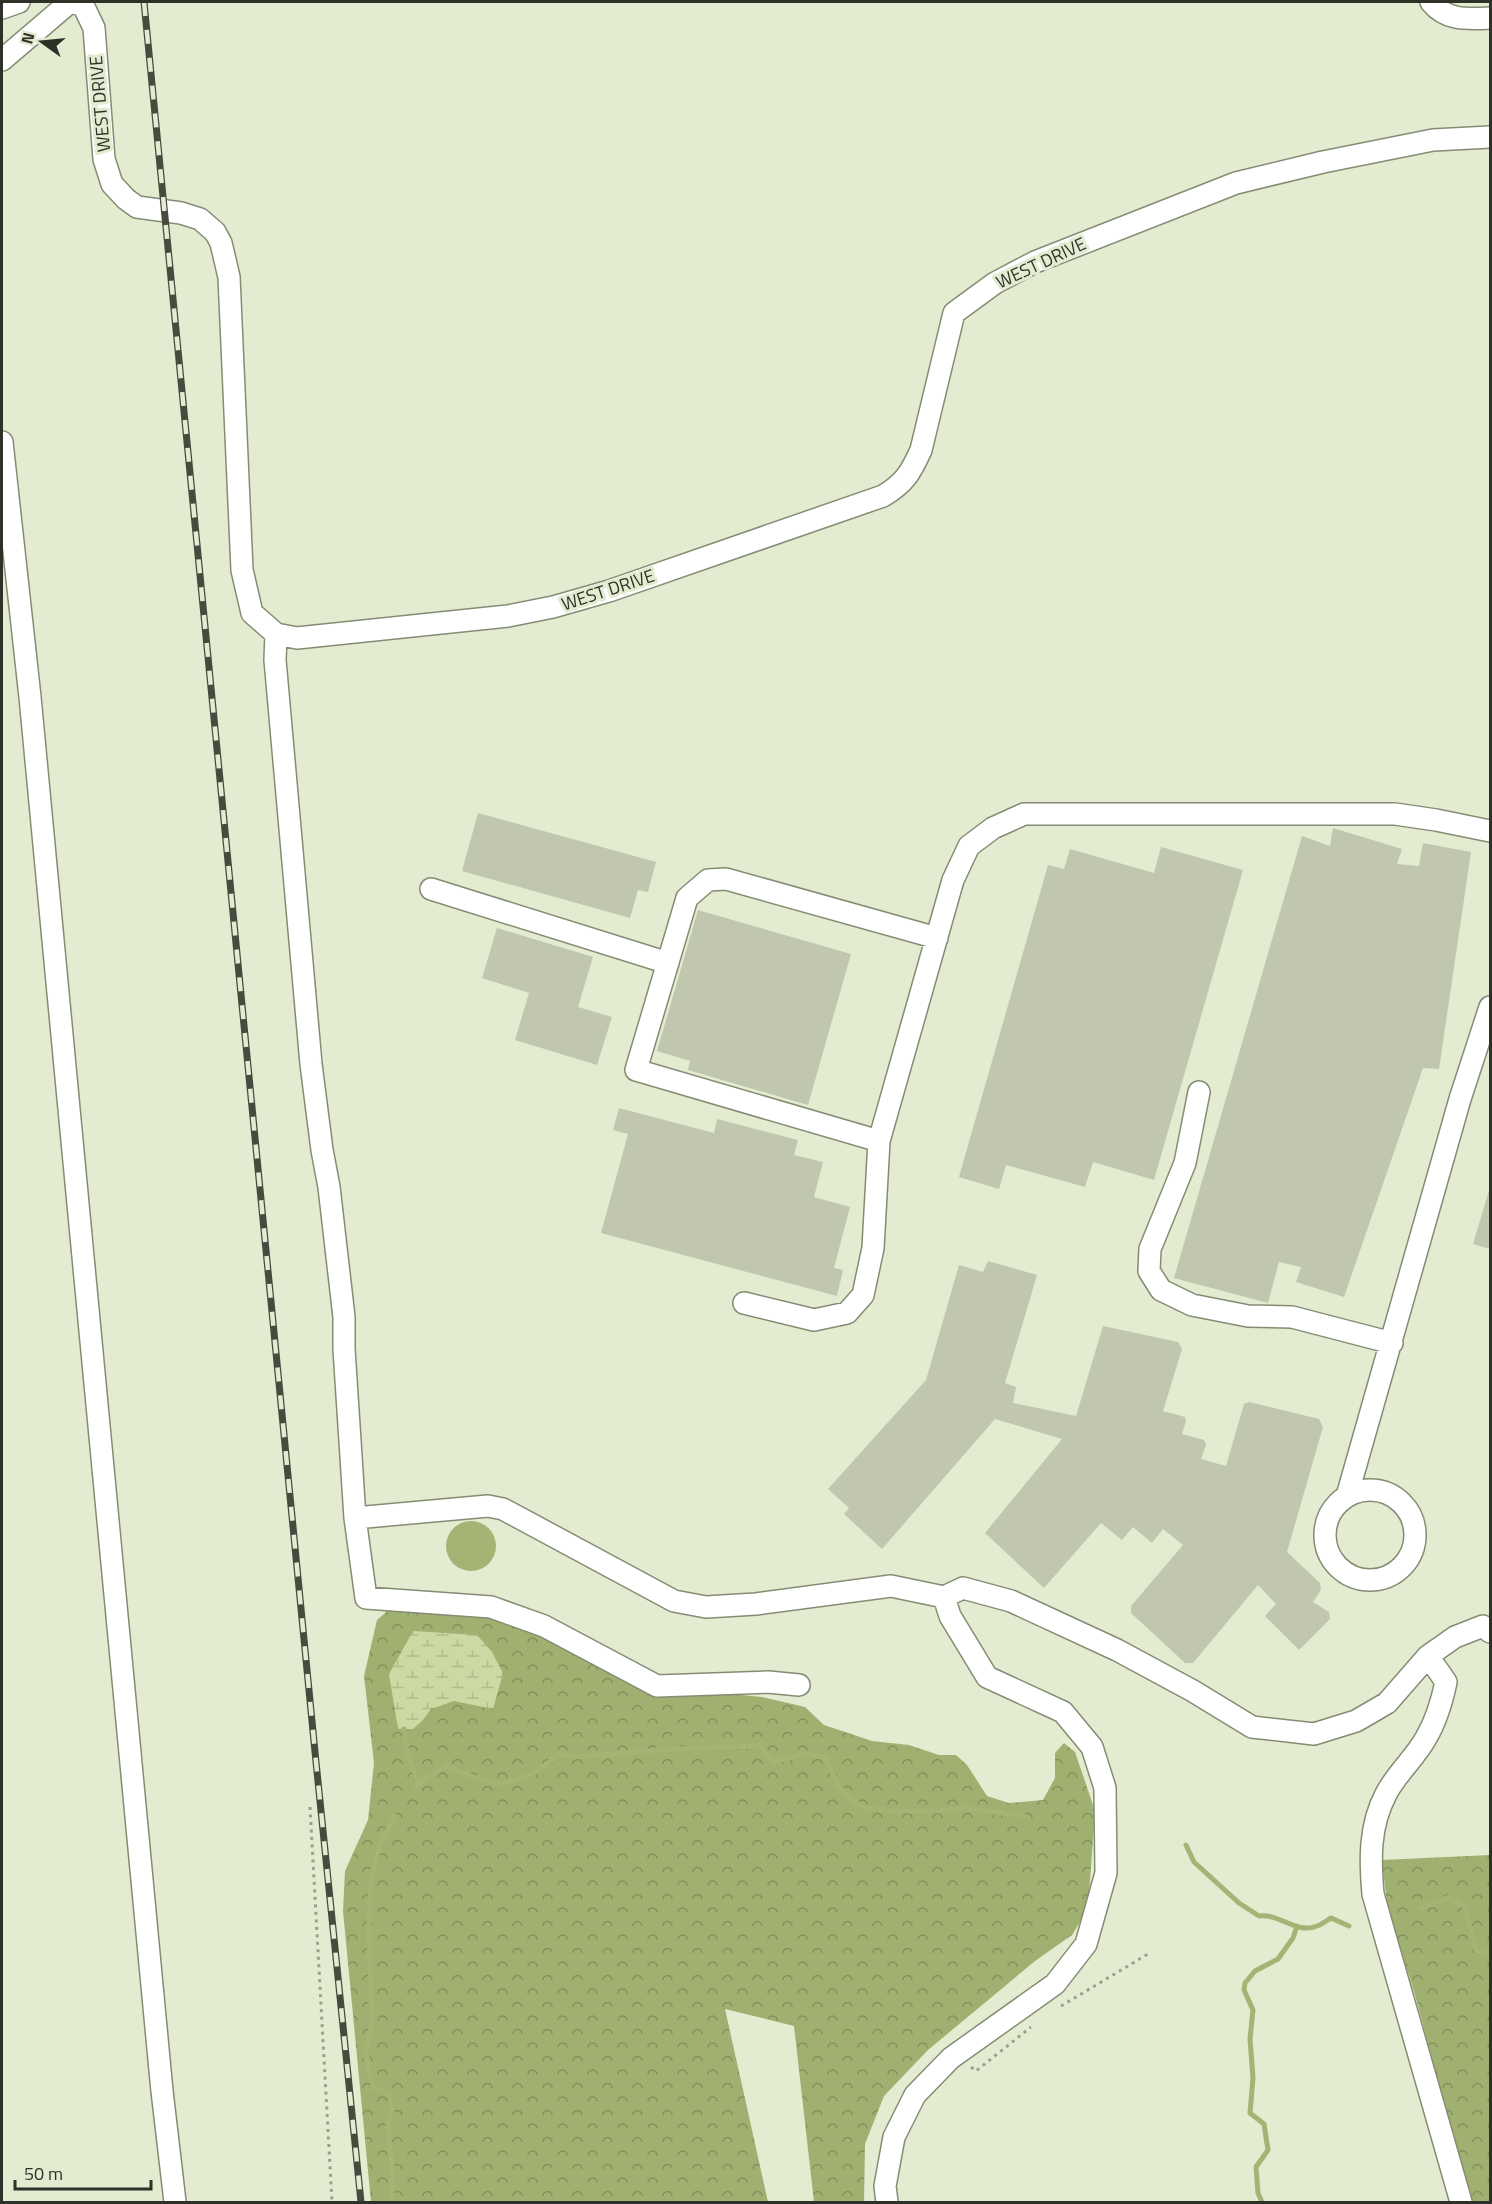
<svg xmlns="http://www.w3.org/2000/svg" width="1492" height="2204" font-family="'Titillium Web',sans-serif">
<style>
.forest{fill:url(#forest-crowns)}
.wetland{fill:url(#wetland-marsh)}
.water{fill:#a4b474}
.lines{fill:none;stroke-linecap:round;stroke-linejoin:round}
.stream{stroke:#a4b474;stroke-width:5}
.building{fill:#c0c7ae}
.minor-casing{stroke:#858c74;stroke-width:24}
.path{stroke:#9aa08d;stroke-width:3;stroke-dasharray:3 4.5;stroke-linecap:butt}
.minor{stroke:#fff;stroke-width:21}
.rail-casing{stroke:#474b3e;stroke-width:7}
.rail{stroke:#e3ebd1;stroke-width:4.5;stroke-dasharray:14;stroke-linecap:butt}
.labels{text-anchor:middle;stroke-width:6;stroke-linejoin:round;paint-order:stroke}
.street-label{font-size:18px;fill:#2e3127;stroke:#e3ebd1}
</style>
<defs>
<pattern id="forest-crowns" width="20" height="18" patternUnits="userSpaceOnUse" patternTransform="scale(1.5)"><rect width="20" height="18" fill="#a0b070"/><path d="M2 6a3 3 0 1 1 6 0M12 15a3 3 0 1 1 6 0" fill="none" stroke="#83905c"/></pattern>
<pattern id="wetland-marsh" width="20" height="14" patternUnits="userSpaceOnUse" patternTransform="scale(1.5)"><rect width="20" height="14" fill="#cbdaa2"/><path d="M1 5h8M5 5V1M11 12h8M15 12V8" fill="none" stroke="#afbc8c"/></pattern>
</defs>
<rect width="100%" height="100%" fill="#e3ebd1"/>
<!-- forest -->
<path class="forest" d="M392 1607 481 1609 526 1625 646 1690 721 1693 762 1697 805 1707 824 1725 872 1741 909 1745 939 1755H956L967 1765 987 1796 1009 1803 1043 1800 1055 1778V1753L1064 1743 1075 1752 1095 1811 1088 1909 1072 1935 1035 1961 928 2050 884 2096 865 2144 864 2202H814L794 2026 725 2009 768 2202H371L343 1911 345 1871 368 1820 374 1763 364 1676 377 1620Z
M1490 1855V2202H1471L1415 1995 1387 1904 1382 1860Z"/>
<!-- wetland -->
<path class="wetland" d="M413 1631 477 1635 492 1652 503 1673 493 1709 454 1701 431 1709 422 1721 413 1729H398L389 1674Z"/>
<!-- water -->
<path class="water" d="M446 1546a25 25 0 1 1 50 0a25 25 0 1 1-50 0Z"/>
<g class="lines">
<!-- stream -->
<path class="stream" d="M404 1729 407 1753 419 1784
M416 1787C425 1777 436 1774 447 1765 460 1772 476 1779 490 1782 514 1787 542 1771 557 1754L573 1757 675 1749 760 1746 775 1762 803 1754 825 1757 839 1787 861 1807 891 1811H937L963 1808 1024 1816
M1186 1845 1194 1862 1239 1903 1259 1916C1278 1913 1296 1933 1314 1927 1320 1926 1326 1921 1331 1918L1349 1926
M1421 1908 1449 1897 1465 1907 1476 1950 1490 1954
M392 2202V2168L388 2125 392 2110 389 2094 374 2088 368 2069 366 2051 372 2024 369 1927 371 1878 379 1847 395 1816
M1262 2202 1258 2193 1256 2167 1268 2150 1264 2124 1250 2113 1253 2078 1250 2039 1253 2010 1244 1990 1245 1983 1255 1971 1278 1959 1293 1938 1297 1926"/>
</g>
<!-- building -->
<path class="building" d="M478 813 656 862 648 892 638 890 630 918 462 871Z
M1333 828 1402 849 1397 864 1419 866 1423 843 1471 852 1439 1069 1423 1068 1344 1297 1296 1282 1301 1267 1279 1262 1268 1303 1174 1278 1302 836 1330 846Z
M1161 847 1243 870 1154 1180 1093 1162 1085 1187 1006 1165 999 1189 959 1177 1048 865 1064 869 1070 849 1154 873Z
M698 910 851 954 808 1105 688 1070 690 1061 657 1051Z
M497 928 593 957 578 1007 612 1017 597 1065 515 1040 529 993 482 978Z
M619 1108 714 1133 717 1119 798 1140 794 1155 823 1162 814 1197 850 1207 834 1268 843 1270 837 1296 601 1233 628 1134 613 1130Z
M1490 1187V1249L1473 1244Z
M988 1261 1037 1275 1005 1383 1016 1387 1013 1403 1076 1416 1103 1326 1178 1342 1182 1349 1163 1411 1185 1417 1186 1421 1182 1434 1204 1440 1206 1445 1201 1459 1226 1466 1244 1404 1249 1402 1319 1419 1323 1427 1287 1552 1320 1583 1321 1590 1313 1602 1329 1612 1330 1619 1299 1650 1265 1616 1276 1604 1258 1585 1193 1663H1185L1131 1613V1606L1183 1545 1163 1529 1152 1543 1133 1527 1122 1540 1101 1523 1044 1588 985 1533 1062 1439 995 1419 882 1549 844 1514 849 1508 828 1489 926 1380 959 1265 983 1272Z"/>
<g class="lines">
<!-- minor casing -->
<g class="minor-casing">
<path id="minor" d="M75 2 84 7 94 28 104 159 112 184 126 199 137 207 181 213 200 219 215 232 221 243 229 277 242 570 252 613 276 634 297 638 508 616 553 607 609 591 883 496C905 483 911 472 921 450L954 313 995 283 1035 262 1236 183 1323 162 1433 140 1490 137
M1431 2C1446 21 1468 19 1490 18
M2 8 19 2
M2 60 70 2
M2 442 30 697 162 2091 175 2202
M276 634 275 660 311 1064 322 1150 329 1187 344 1317V1349L355 1518 366 1598 491 1607 544 1626 657 1686 768 1682 799 1685
M431 889 668 963
M937 938 726 879 708 880 687 898 636 1070 879 1141 953 880 969 846 993 828 1024 814H1395L1436 820 1490 831
M1199 1092 1185 1163 1150 1249 1149 1271 1161 1290 1192 1305 1248 1316 1292 1317 1392 1343
M744 1303 814 1320 847 1313 863 1295 873 1248 879 1141
M1325 1535a45 45 0 1 1 90 0a45 45 0 1 1-90 0Z
M1347 1496 1460 1099 1490 1007
M355 1518 488 1506 503 1509 674 1601 706 1607 756 1604 891 1586 944 1597
M1428 1656 1446 1682C1442 1701 1436 1721 1426 1738 1415 1758 1396 1774 1386 1794 1369 1826 1370 1860 1373 1894L1461 2202
M887 2202 885 2186 894 2137 915 2095 951 2058 1055 1984 1086 1944 1106 1873 1105 1788 1092 1747 1063 1712 987 1677 950 1616 944 1597 963 1588 1011 1601 1117 1650 1193 1691 1252 1727 1314 1734 1356 1721 1387 1703 1428 1656 1455 1637 1483 1626 1490 1632"/>
</g>
<!-- path -->
<path class="path" d="M310 1807 332 2202
M1061 2006 1148 1954
M971 2067 976 2071 1031 2027"/>
<!-- minor -->
<use href="#minor" class="minor"/>
<!-- rail casing -->
<g class="rail-casing">
<path id="rail" d="M144 2 316 1762 361 2202"/>
</g>
<!-- rail -->
<use href="#rail" class="rail"/>
</g>
<g class="labels">
<!-- street labels -->
<g class="street-label">
<text transform="translate(100 104) rotate(-95)" y="6">WEST DRIVE</text>
<text transform="translate(1041 263) rotate(-25)" y="6">WEST DRIVE</text>
<text transform="translate(608 590) rotate(-18)" y="6">WEST DRIVE</text>
</g>
</g>
<!-- border -->
<rect width="1492" height="2204" fill="none" stroke="#2e3127" stroke-width="6"/>
<!-- north arrow -->
<g transform="translate(42 42) rotate(285)" stroke="#e3ebd1" stroke-width="4.5" paint-order="stroke">
<path d="M0-4.5L10 22L0 15L-10 22Z" fill="#2e3127"/>
<text y="-9" font-size="16" font-weight="bold" text-anchor="middle" fill="#2e3127">N</text>
</g>
<!-- scale -->
<path d="M15 2180v9h136v-9" fill="none" stroke="#2e3127" stroke-width="3"/>
<text x="24" y="2180" font-size="18" fill="#2e3127" stroke="#e3ebd1" stroke-width="4.5" paint-order="stroke">50 m</text>
</svg>
